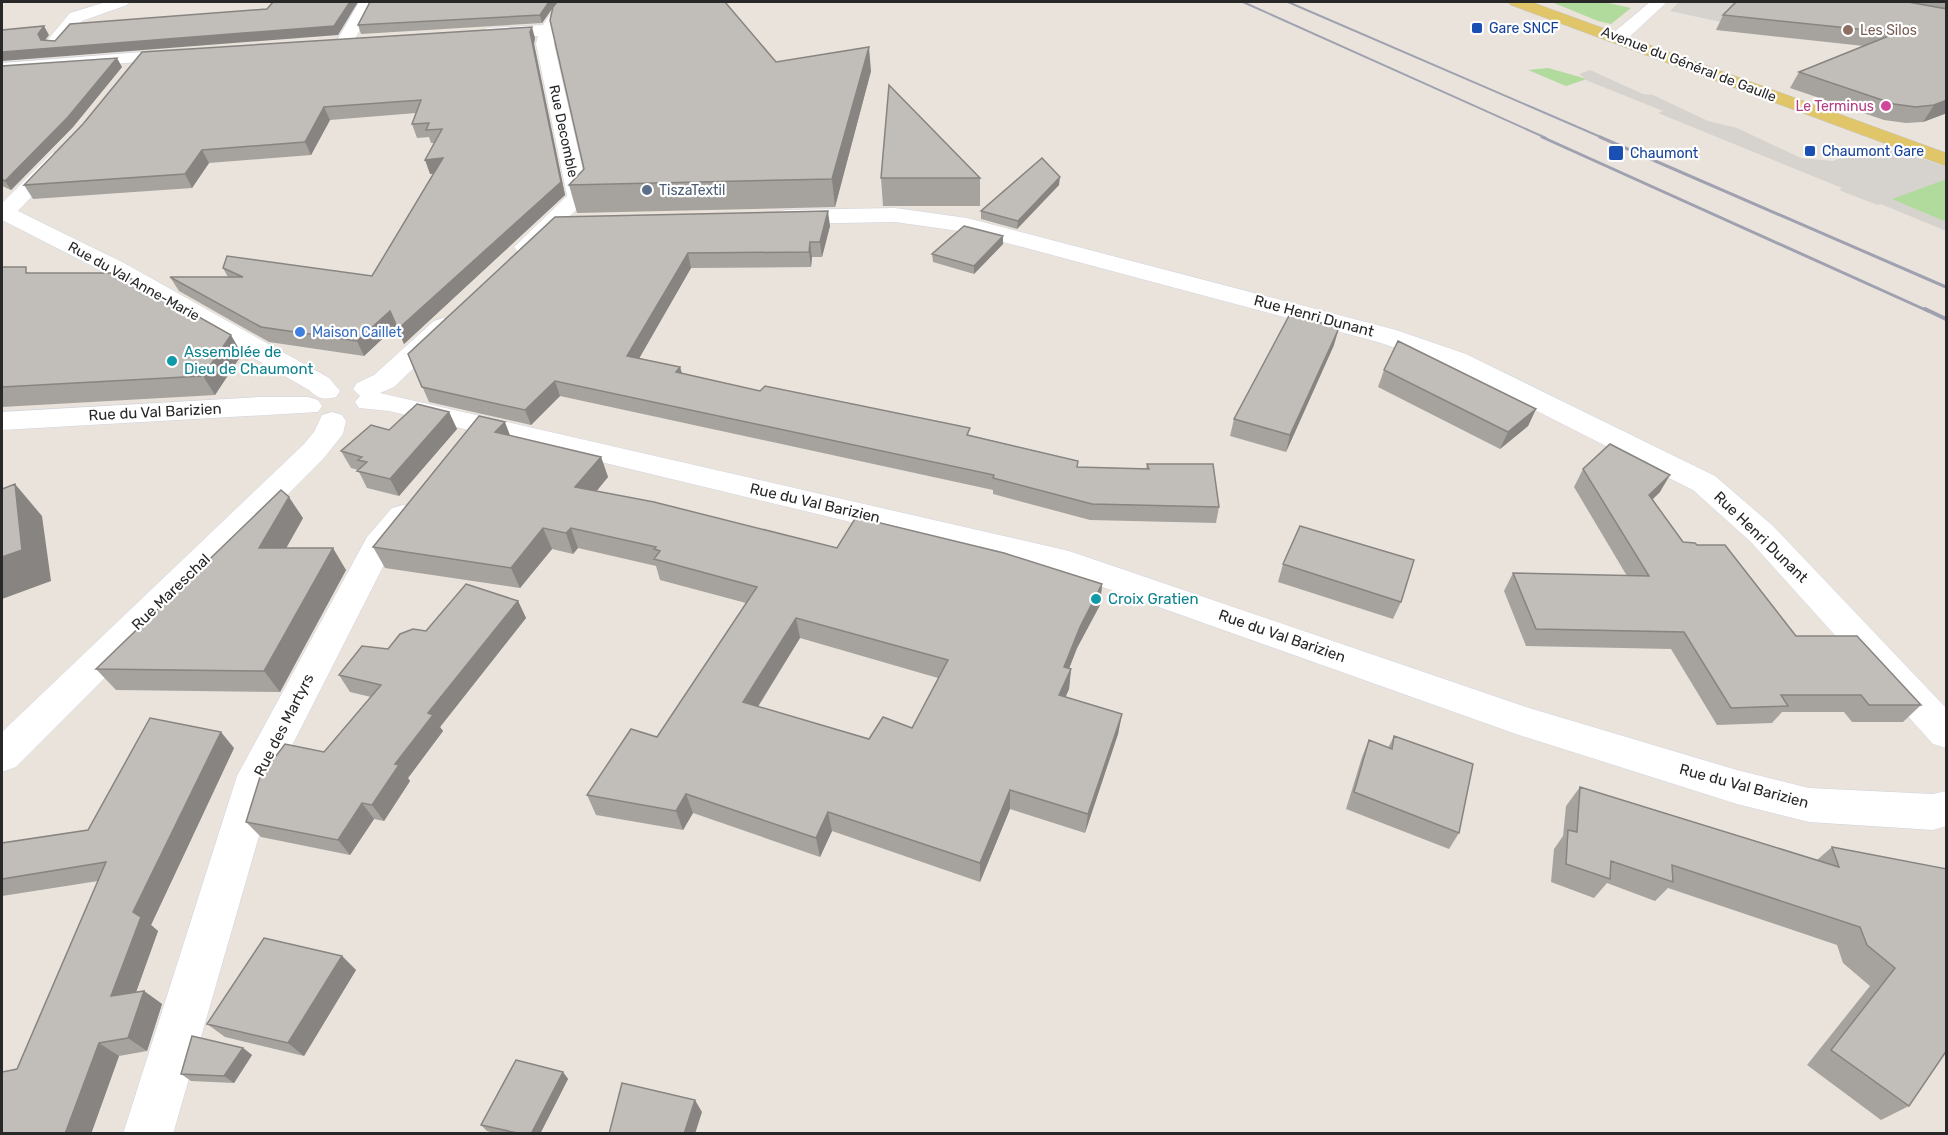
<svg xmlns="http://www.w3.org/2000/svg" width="1948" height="1135" font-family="Rubik,sans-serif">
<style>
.green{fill:#b1da9d}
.plaza{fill:#d6d2cd}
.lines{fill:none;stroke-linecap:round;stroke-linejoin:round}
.minor-casing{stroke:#d1d3df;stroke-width:1}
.major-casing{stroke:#c3c3c3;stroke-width:1}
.minor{fill:#fff;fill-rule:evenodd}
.major{fill:#e0c569;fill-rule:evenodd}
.rail-far2{stroke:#9fa1b0;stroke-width:2}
.rail-far1{stroke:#9fa1b0;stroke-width:3}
.rail{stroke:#9fa1b0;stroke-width:4}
.wall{fill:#a6a39e;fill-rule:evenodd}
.shaded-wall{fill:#878481}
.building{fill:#c1bdb8;stroke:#878481;stroke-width:1.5;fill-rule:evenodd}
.transit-dot{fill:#1a4fb4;stroke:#fff;stroke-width:2}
.education-dot{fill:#8d6e63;stroke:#fff;stroke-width:2}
.hotel-dot{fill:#d1479c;stroke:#fff;stroke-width:2}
.service-dot{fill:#5c6f8a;stroke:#fff;stroke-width:2}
.shop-dot{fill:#3f7fe0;stroke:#fff;stroke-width:2}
.culture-dot{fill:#0f9aa8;stroke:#fff;stroke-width:2}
.labels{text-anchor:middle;stroke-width:4.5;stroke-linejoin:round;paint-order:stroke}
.far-transit-label{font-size:14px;fill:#164399;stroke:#fff;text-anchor:start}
.far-education-label{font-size:14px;fill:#785e54;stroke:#fff;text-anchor:start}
.far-street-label{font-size:14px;fill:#282828;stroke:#fff}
.far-hotel-label{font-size:14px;fill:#b23c85;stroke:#fff;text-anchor:end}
.far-service-label{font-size:14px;fill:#4e5e75;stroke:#fff;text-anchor:start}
.far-shop-label{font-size:14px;fill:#366cbe;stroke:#fff;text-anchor:start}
.street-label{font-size:15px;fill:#282828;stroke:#fff}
.culture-label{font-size:15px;fill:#0d838f;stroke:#fff;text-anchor:start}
</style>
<rect width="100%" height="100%" fill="#e9e3db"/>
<!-- green -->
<path class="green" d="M1561 2H1604L1631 8 1611 24 1598 21 1554 3Z
M1548 68 1587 79 1566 86 1528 70Z
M1946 179V222L1891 199Z"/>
<!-- plaza -->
<path class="plaza" d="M1679 2H1798L1786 36 1670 11Z
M1590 70 1643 94 1653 95 1708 121 1737 128 1801 158 1833 161 1868 148 1878 147 1896 149 1946 167V179L1892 199 1946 222V231L1881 204 1878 205 1859 198 1839 190 1842 188 1658 113 1663 111 1588 81 1579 74Z"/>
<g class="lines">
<!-- minor casing -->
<g class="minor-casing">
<path id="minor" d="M106 2H129L127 5 82 21 60 47H48L45 43 70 13Z
M359 2H375L351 46H339L336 42Z
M559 2H575L557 30 554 44 589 197 534 252H518L514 247 567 196 536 44 538 36 487 38 478 33 487 28 543 25Z
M1650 2H1667L1625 41H1613L1610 37 1613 33Z
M181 49 187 50 190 54 187 58 2 73V63Z
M59 151 66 153 69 157 18 211 124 263 329 378 340 391 336 397C324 400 318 399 309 390L106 273 2 220V203L52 153Z
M895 208 967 218 1396 330 1466 354 1715 476 1773 526 1946 708V748L1933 744 1751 542 1693 490 1448 366 1378 342 966 232 895 222 785 224 777 222 774 217 777 212 785 210Z
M443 318 452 321 456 326 452 331 394 387 380 393 1069 551 1529 708 1737 770 1809 788 1933 794 1946 791V826L1933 830 1809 822 1737 804 1516 734 1063 573 389 411 359 408 355 402 360 396 353 389 357 383 374 375 434 321Z
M259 397H308L318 400 322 406 318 412 2 430V412Z
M332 412 342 415 346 421 343 434 323 459 16 767 2 772V732L303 445 314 432 322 415Z
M403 505 414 508 419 516 391 551 276 777 173 1134H123L237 776 367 537 392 508Z"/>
</g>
<!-- major casing -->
<g class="major-casing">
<path id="major" d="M1509 2H1531L1946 153V166L1511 5Z"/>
</g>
<!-- minor -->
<use href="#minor" class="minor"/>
<!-- major -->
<use href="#major" class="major"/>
<!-- rail-far2 -->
<path class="rail-far2" d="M1243 2 1546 138
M1288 2 1603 138"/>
<!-- rail-far1 -->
<path class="rail-far1" d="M1542 137 1928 311
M1600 137 1946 287"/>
<!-- rail -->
<path class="rail" d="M1925 309 1946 319"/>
</g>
<!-- wall -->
<path class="wall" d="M557 2 542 23 361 34 358 25Z
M1736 2H1947V113L1923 122 1906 123 1884 120 1790 88 1799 72 1864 46 1716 30 1723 15Z
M535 38 534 44 565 195 404 344 396 326 364 356 269 342 179 291 170 277H228L223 268 372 276 434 173 430 174 434 143H431L429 137 417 138 412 124 416 113 330 120 311 155 209 163 192 188 33 199 24 185Z
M776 62 871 71 835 207 577 213 569 185 584 169Z
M2 66 122 67 73 127 11 190 2 186Z
M881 178H980V206H883Z
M1059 185 1017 229 981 219V211Z
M555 217 830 226 822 257H812L811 267 691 268 639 358 680 367 682 373 760 391 970 435 1078 461 1077 467 1146 469 1147 464 1219 507 1216 523 1090 520 993 494V490L560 396 531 425 429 402 408 354Z
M1003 244 974 274 933 262 932 254Z
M2 267 30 273 242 354 215 395 2 407Z
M1334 345 1286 452 1230 436 1234 419Z
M1384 370 1536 409 1528 426 1500 449 1378 387Z
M449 412 457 429 399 496 367 488 358 470 351 468 341 451 389 430Z
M511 436 601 457 608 477 596 491 837 548 1102 584 1100 605 1077 648 1069 668 1071 669 1069 689 1065 697 1122 714 1118 734 1085 833 1010 809 980 882 832 831 820 857 693 813 683 830 596 815 587 795 657 737 746 603 660 580 656 566 578 548 573 554 552 549 520 588 385 568 373 547ZM800 638 938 678 912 728 869 739 758 707Z
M1583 469 1660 492 1652 499 1683 542 1697 545 1796 636 1921 705 1903 722H1852L1844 712H1782L1772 723 1717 725 1671 649 1526 646 1504 591 1513 573 1627 576 1574 487Z
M303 518 286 548 346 570 280 692 116 690 96 669Z
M1283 564 1401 602 1393 619 1278 582Z
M518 601 526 618 440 727 443 731 408 778 410 781 384 821 374 819 350 855 261 837 246 822 324 752 371 697 350 692 339 675 388 649 426 631Z
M1394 736 1459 833 1449 849 1346 809 1362 757 1369 740 1388 748Z
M234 748 151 925 158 931 136 992 144 991 162 1004 147 1051 119 1056 91 1134H2L17 1069 98 881 2 896V843L88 830Z
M1580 787 1817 860 1832 847 1945 869 1947 867V1050L1909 1106 1881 1120 1807 1065 1870 986 1843 963 1837 945 1668 888 1655 901 1607 883 1594 898 1551 882 1554 849 1563 836 1566 806Z
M342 956 356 970 304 1056 225 1037 207 1024Z
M243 1048 252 1055 234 1083 191 1081 181 1074Z
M563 1072 568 1079 540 1134H499L487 1131 481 1125Z"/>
<!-- shaded-wall -->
<path class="shaded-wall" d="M350 2H358L338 35 2 61V63V52Z
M549 2H557L542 23 540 15Z
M44 26 49 35 43 43 38 34Z
M532 27 535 38 534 44 565 195 404 344 398 329 530 32Z
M869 47 871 71 835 207 832 179Z
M117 58 122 67 73 127 11 190 5 181Z
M1947 100V113L1923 122 1934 105Z
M324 107 330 120 311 155 305 142Z
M202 150 209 163 192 188 185 174Z
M443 158 448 172 430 174 425 160Z
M1060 177 1059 185 1017 229 1018 221Z
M828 211 830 226 822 257 820 242Z
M1003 236V244L974 274V266Z
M810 242 812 257 811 267 809 252Z
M688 253 691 268 632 371 627 356Z
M390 311 396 326 364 356 357 341Z
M1339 328 1334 345 1286 452 1290 435Z
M231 335 242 354 215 395 203 376Z
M680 367 684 382 676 372Z
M555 381 560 396 531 425 525 410Z
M1536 409 1528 426 1500 449 1508 432Z
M449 412 457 429 399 496 390 479Z
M505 422 513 443 495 432Z
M601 457 608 477 583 508 575 487Z
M1670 475 1660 492 1639 513 1649 495Z
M15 484 42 516 51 581 2 599V557Z
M289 497 303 518 274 570 259 548Z
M543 528 552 549 520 588 511 568Z
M571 528 578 548 573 554 566 533Z
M333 548 346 570 280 692 264 671Z
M1102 584 1100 605 1077 648 1062 687 1064 667 1080 627Z
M518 601 526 618 440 727 443 731 408 778 410 781 384 821 372 805 395 764 428 713Z
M796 618 800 638 748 722 743 702Z
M1071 669 1069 689 1058 715 1059 695Z
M1122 714 1118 734 1085 833 1088 814Z
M221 732 234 748 151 925 158 931 130 1009 111 996 133 912Z
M1010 790V809L980 882V863Z
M686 794 693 813 683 830 676 811Z
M362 803 374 819 350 855 338 840Z
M828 812 832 831 820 857 816 838Z
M342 956 356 970 304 1056 288 1043Z
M144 991 162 1004 147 1051 128 1038Z
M99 1043 119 1056 91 1134H65Z
M243 1048 252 1055 234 1083 224 1076Z
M563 1072 568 1079 540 1134H531Z
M695 1100 702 1112 695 1134H684Z"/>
<!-- building -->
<path class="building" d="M273 2H350L334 26 2 52V30L44 26 38 34 41 40 55 41 70 24 267 9Z
M370 2H549L540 15 358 25Z
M557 2H725L776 62 869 47 832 179 569 185 584 169 550 20 553 7Z
M1736 2H1908L1947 9V100L1934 105 1916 107 1894 104 1799 72 1896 33 1723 15Z
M532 27 530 32 561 182 398 329 390 311 357 341 261 327 170 277H243L223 268 227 256 372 276 443 158 425 160 442 129 426 130 429 123 412 124 421 100 324 107 305 142 202 150 185 174 24 185 83 124 142 52Z
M117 58 68 117 5 181 2 179V66Z
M889 85 980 178H881Z
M1042 158 1060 177 1018 221 981 211Z
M828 211 820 242H810L809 252 688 253 627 356 680 367 676 372 760 391 765 386 970 428 967 435 1078 461 1077 467 1149 469 1147 464H1213L1219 507 1092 504 993 478 994 475 555 381 525 410 422 387 408 354 555 217Z
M964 226 1003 236 974 266 932 254Z
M2 267H26V273H121L231 335 203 376 2 387Z
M1290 314 1339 328 1290 435 1234 419Z
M1398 341 1536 409 1508 432 1384 370Z
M417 404 449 412 390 479 357 471 367 462 358 460 362 457 341 451 371 425 389 430Z
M479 416 505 422 495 432 601 457 575 487 654 502 837 548 856 517 1004 553 1102 584 1080 627 1064 667 1071 669 1059 695 1122 714 1088 814 1010 790 980 863 828 812 816 838 686 794 676 811 587 795 631 729 657 737 757 587 654 559 660 551 654 549 656 547 571 528 566 533 543 528 511 568 373 547ZM796 618 948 660 912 728 883 717 869 739 743 702Z
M1610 444 1670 475 1649 495 1683 542 1695 543 1697 545H1725L1796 636H1857L1921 705H1869L1861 695H1781L1788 706 1731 708 1684 632 1536 629 1513 573 1649 576 1583 469Z
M15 484 22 550 2 557V489Z
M281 490 289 497 259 548H333L264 671 96 669Z
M1300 526 1414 560 1401 602 1283 564Z
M466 584 518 601 428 713 433 715 395 764 399 765 372 805 362 803 338 840 246 822 260 777 285 744 324 752 381 685 339 675 362 646 388 649 400 634 413 629 426 631Z
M150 718 221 732 133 912 141 917 111 996 144 991 128 1038 99 1043 65 1134H2V1072L17 1069 106 862 2 879V843L88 830Z
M1394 736 1473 764 1459 833 1354 792 1369 740 1392 749Z
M1580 787 1839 867 1832 847 1947 869V1050L1909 1106 1831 1050 1895 968 1867 945 1860 927 1672 865 1673 882 1611 861 1610 879 1566 864 1568 830 1577 832Z
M264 938 342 956 288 1043 207 1024Z
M192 1036 243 1048 224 1076 181 1074Z
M516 1060 563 1072 531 1134H522L481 1125Z
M622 1083 695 1100 684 1134H609Z"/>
<!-- markers -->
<g class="transit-dot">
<rect x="1471" y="22" width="12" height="12" rx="3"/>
<rect x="1804" y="145" width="12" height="12" rx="3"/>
<rect x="1608" y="145" width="16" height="16" rx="3"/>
</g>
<circle class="education-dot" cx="1848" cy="30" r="6"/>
<circle class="hotel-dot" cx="1886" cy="106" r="6"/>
<circle class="service-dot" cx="647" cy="190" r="6"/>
<circle class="shop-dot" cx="300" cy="332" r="6"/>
<g class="culture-dot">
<circle cx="172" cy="361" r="6"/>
<circle cx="1096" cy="599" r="6"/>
</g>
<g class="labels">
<!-- far-transit labels -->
<g class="far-transit-label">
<text x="1489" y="33">Gare SNCF</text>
<text x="1822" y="156">Chaumont Gare</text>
<text x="1630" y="158">Chaumont</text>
</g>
<!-- far-education labels -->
<g class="far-education-label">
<text x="1860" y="35">Les Silos</text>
</g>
<!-- far-street labels -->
<g class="far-street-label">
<text transform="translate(1689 64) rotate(21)" y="5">Avenue du Général de Gaulle</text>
<text transform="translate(564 131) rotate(78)" y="5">Rue Decomble</text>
<text transform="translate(134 281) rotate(29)" y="5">Rue du Val Anne-Marie</text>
</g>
<!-- far-hotel labels -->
<g class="far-hotel-label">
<text x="1874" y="111">Le Terminus</text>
</g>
<!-- far-service labels -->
<g class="far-service-label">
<text x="659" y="195">TiszaTextil</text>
</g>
<!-- far-shop labels -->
<g class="far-shop-label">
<text x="312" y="337">Maison Caillet</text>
</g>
<!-- street labels -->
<g class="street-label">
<text transform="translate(1314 316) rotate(15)" y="5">Rue Henri Dunant</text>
<text transform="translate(155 412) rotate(-3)" y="5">Rue du Val Barizien</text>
<text transform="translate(815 503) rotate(13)" y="5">Rue du Val Barizien</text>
<text transform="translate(1761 537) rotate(44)" y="5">Rue Henri Dunant</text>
<text transform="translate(171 592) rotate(-44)" y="5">Rue Mareschal</text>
<text transform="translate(1282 636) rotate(19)" y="5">Rue du Val Barizien</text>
<text transform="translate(284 725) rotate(-63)" y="5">Rue des Martyrs</text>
<text transform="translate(1744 786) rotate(15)" y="5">Rue du Val Barizien</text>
</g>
<!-- culture labels -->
<g class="culture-label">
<text x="184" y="357">Assemblée de<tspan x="184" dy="17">Dieu de Chaumont</tspan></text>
<text x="1108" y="604">Croix Gratien</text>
</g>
</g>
<!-- border -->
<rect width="1948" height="1135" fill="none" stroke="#282828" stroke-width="6"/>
</svg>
